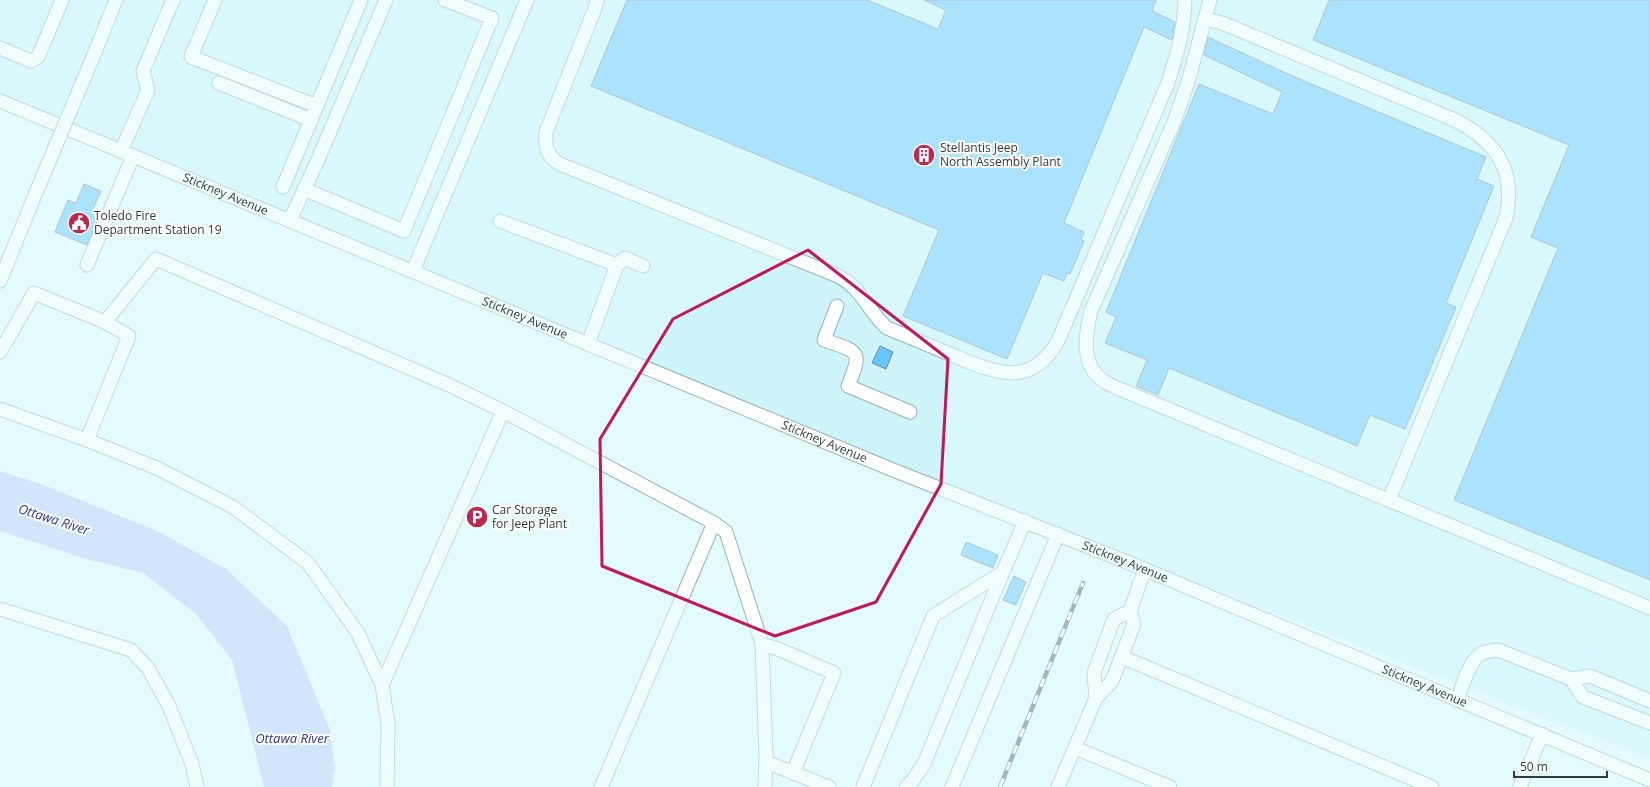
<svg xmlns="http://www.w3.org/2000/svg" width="1650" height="787" font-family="'Open Sans',sans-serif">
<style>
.built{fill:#cdf4f8}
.water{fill:#bbcbfd}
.building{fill:#67c5fe;stroke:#738794}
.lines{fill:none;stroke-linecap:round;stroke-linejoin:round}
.minor-casing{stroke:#97b3b6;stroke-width:15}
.minor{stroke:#fff;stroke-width:13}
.rail-casing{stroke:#566566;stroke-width:4.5}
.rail{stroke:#fff;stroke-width:3;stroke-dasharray:9;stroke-linecap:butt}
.minor-bridge-casing{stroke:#97b3b6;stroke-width:15;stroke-linecap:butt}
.minor-bridge{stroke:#fff;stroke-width:13}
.marked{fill:none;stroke:#c2185b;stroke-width:3;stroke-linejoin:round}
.labels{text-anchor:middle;stroke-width:4;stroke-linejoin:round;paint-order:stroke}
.poi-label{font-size:12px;fill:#2e3a3b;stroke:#fff;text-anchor:start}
.street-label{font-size:12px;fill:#2e3a3b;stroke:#fff}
.water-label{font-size:13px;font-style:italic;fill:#293592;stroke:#fff}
</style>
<rect width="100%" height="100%" fill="#e4fbfe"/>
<!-- built -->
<path class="built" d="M0 0H1650V759L709 394 0 104Z"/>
<!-- water -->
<path class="water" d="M0 471 41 484 157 531 226 569 287 626 330 730 335 769 332 787H264L232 660 196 614 143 573 83 558 0 531Z"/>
<!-- building -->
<path class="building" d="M627 0H867L938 29 946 10 924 0H1156L1152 11 1175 22 1172 40 1144 27 1064 223 1084 232 1081 240 1084 241 1070 274 1067 273 1064 281 1043 273 1007 359 903 316 939 230 591 86Z
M1329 0H1650V580L1454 500 1558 248 1531 237 1569 145 1313 40Z
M1208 37 1290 75 1486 157 1477 179 1494 186 1446 303 1456 307 1405 429 1370 415 1357 446 1169 368 1158 395 1136 386 1147 360 1105 343 1116 317 1106 312 1199 84 1273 114 1282 92 1204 55Z
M84 184 101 191 93 209 101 212 87 245 55 232 68 200 76 203Z
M880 346 893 352 886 369 872 363Z
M966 542 998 555 993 568 961 555Z
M1014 576 1026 582 1016 605 1003 600Z"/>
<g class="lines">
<!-- minor casing -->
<g class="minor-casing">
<g id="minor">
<path d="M215 0 191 57 317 106"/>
<path d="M597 0 595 8 546 132C545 148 546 155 560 164L838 276C863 289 867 310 887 328 909 337 931 346 952 355 994 372 1030 390 1058 341L1167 85C1177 55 1184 31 1185 0"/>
<path d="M1210 0 1188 82 1174 122 1091 311C1085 336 1080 366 1105 382 1110 385 1116 387 1122 390L1650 608"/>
<path d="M1205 19 1222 23 1455 120C1497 142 1516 170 1506 218L1389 500"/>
<path d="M0 48 31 61 38 57 62 0"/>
<path d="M93 57 116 0"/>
<path d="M219 83 311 120"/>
<path id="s1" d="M0 101 893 470 1127 562 1650 780"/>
<path d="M121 151 148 90 143 71 173 0"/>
<path d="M283 187 361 0"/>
<path d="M304 189 404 231 492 18 445 0"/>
<path d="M290 220 317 162 386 0"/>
<path d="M500 221 617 265 588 344"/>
<path d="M87 265 133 156"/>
<path d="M617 265 625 258 643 266"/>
<path d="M413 271 527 0"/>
<path d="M0 281 35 195"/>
<path d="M837 306 824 340C859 352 863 350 848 386L910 412"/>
<path d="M0 352 34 293 105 322 156 259 449 385 503 411 714 523 726 532 762 644 766 756 765 787"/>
<path d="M0 409 87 440 159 469 233 507 308 563 358 633 382 685 388 724 387 787"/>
<path d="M87 440 129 336 105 322"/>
<path d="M0 609 131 650 148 668 169 706 192 764 197 787"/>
<path d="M762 644 778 649 834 673 793 773"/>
<path d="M1122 657 1432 787"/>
<path d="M1571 679 1583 697 1650 723"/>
<path d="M382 685 503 411"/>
<path d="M1096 698 1094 673 1108 635 1114 619 1130 611 1145 569"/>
<path d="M1457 700C1462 688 1468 665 1477 657 1483 651 1490 651 1498 650L1571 679 1590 676 1650 701"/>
<path d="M1075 748 1170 787"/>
<path d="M766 762 829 787"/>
<path d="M601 787 714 523"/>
<path d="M863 787 933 616 1003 572 1025 521"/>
<path d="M906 787 913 780 924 764 1003 572"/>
<path d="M952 787 1058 534"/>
<path d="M1058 787 1096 698 1112 681 1134 624 1130 611"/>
<path d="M1520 787 1542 734"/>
</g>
</g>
<!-- minor -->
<use href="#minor" class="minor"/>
<!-- rail casing -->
<g class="rail-casing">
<path id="rail" d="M1000 787 1083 583"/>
</g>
<!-- rail -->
<use href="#rail" class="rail"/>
<!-- minor-bridge casing -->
<g class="minor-bridge-casing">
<path id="minor-bridge" d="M35 195 93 57"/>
</g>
<!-- minor-bridge -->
<use href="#minor-bridge" class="minor-bridge"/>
</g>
<!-- marked area -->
<path d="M0 0H1650V787H0ZM808 250 948 359 941 484 876 602 775 636 602 566 600 439 673 319Z" fill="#e4fbfe" fill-opacity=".55" fill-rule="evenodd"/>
<path class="marked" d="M808 250 948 359 941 484 876 602 775 636 602 566 600 439 673 319Z"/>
<!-- icons -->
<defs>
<g id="building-disc" transform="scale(1.15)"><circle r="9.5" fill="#ba294e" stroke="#fff"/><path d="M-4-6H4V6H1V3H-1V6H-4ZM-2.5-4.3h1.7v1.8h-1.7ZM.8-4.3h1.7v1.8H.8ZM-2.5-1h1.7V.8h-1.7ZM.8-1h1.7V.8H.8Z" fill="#fff"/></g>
<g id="civic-disc" transform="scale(1.15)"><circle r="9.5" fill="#ba294e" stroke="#fff"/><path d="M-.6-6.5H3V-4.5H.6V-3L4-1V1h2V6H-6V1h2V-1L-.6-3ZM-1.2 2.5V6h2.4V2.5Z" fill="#fff"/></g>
<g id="parking-disc" transform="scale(1.15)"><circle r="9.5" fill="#ba294e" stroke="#fff"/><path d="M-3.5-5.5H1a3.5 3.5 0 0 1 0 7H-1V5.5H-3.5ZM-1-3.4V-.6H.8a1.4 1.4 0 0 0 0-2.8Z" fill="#fff"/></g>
</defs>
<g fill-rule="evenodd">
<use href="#building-disc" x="924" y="155"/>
<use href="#civic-disc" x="79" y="223"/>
<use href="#parking-disc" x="477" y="517"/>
</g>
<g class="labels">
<!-- poi labels -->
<g class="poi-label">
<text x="940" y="152">Stellantis Jeep<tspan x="940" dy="14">North Assembly Plant</tspan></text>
<text x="94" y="220">Toledo Fire<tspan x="94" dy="14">Department Station 19</tspan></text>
<text x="492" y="514">Car Storage<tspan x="492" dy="14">for Jeep Plant</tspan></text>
</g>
<!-- street labels -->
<g class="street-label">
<text dy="4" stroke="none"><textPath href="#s1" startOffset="244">Stickney Avenue</textPath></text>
<text dy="4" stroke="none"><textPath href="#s1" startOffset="568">Stickney Avenue</textPath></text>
<text dy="4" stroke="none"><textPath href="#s1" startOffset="892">Stickney Avenue</textPath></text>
<text dy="4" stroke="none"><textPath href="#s1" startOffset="1216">Stickney Avenue</textPath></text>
<text dy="4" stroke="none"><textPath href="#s1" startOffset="1540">Stickney Avenue</textPath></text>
</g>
<!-- water labels -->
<g class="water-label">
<text transform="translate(54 519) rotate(18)" y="5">Ottawa River</text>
<text x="292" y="743">Ottawa River</text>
</g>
</g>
<!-- scale -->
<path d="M1514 771v6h93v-6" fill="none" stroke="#2e3a3b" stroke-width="2"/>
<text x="1520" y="771" font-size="12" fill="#2e3a3b" stroke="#ffffff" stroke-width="3" paint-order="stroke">50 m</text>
</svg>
